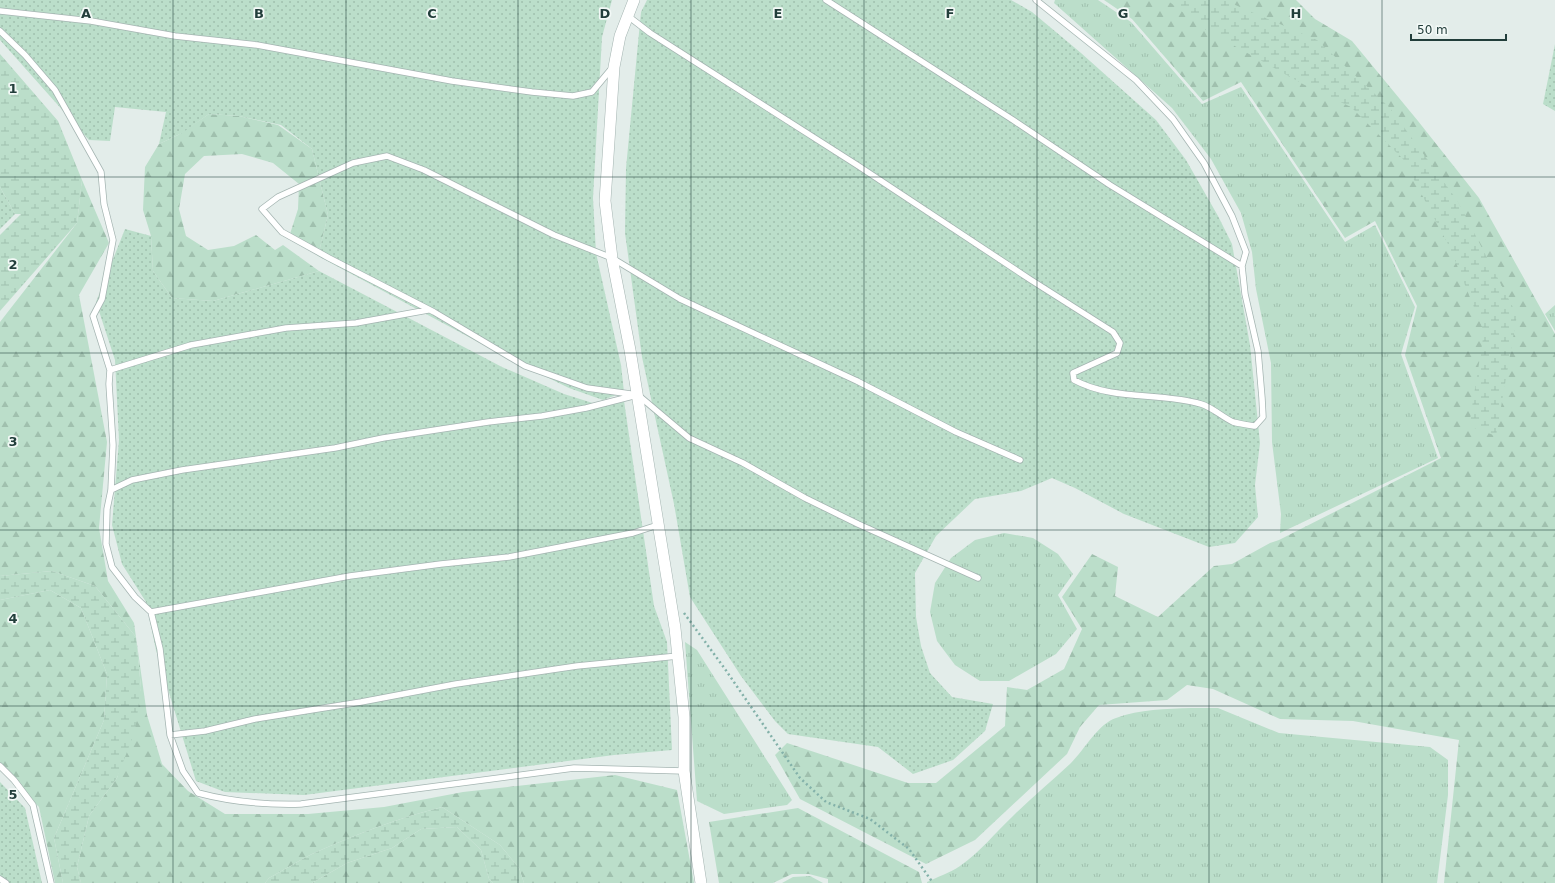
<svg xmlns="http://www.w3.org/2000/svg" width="1555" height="883" font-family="'DejaVu Sans',sans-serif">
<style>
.grass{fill:url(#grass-tufts)}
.forest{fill:url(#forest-firs)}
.wetland{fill:url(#wetland-marsh)}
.garden{fill:url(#garden-dots)}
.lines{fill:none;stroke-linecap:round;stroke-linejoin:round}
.service-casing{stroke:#a5b5b2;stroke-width:7}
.minor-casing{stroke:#a5b5b2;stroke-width:12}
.path{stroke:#83b1a9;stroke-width:2.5;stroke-dasharray:2 3;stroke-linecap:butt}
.service{stroke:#fff;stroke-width:5.5}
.minor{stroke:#fff;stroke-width:11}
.grid{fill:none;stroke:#223e3b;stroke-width:1;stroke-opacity:0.55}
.grid-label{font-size:13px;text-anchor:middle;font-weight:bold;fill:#223e3b;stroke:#f3f9f7;stroke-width:3.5;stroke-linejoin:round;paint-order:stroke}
</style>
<defs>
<pattern id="grass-tufts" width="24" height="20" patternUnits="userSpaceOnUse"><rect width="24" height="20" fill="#bbdeca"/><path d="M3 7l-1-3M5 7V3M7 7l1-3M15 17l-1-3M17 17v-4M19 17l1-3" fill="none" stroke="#a0c0ae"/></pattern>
<pattern id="forest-firs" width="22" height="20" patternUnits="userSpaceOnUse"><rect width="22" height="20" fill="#bbdeca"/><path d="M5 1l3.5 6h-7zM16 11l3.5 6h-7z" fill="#a0c0ae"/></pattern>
<pattern id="wetland-marsh" width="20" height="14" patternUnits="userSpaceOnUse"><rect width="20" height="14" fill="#bbdeca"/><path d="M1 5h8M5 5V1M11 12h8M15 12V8" fill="none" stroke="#a0c0ae"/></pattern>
<pattern id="garden-dots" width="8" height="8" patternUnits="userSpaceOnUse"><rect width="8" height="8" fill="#bbdeca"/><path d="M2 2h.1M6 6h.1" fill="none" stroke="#a0c0ae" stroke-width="1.8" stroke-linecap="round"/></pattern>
</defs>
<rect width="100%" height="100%" fill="#e3edea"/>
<!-- grass -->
<path class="grass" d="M1055 0H1098L1131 22 1202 104 1241 87 1345 242 1375 225 1415 307 1401 354 1438 458 1280 533 1281 514 1272 442 1271 363 1256 289 1252 252 1241 213 1211 159 1172 108 1054 3Z
M1555 305V331L1545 314Z
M1004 533 1033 538 1058 554 1073 574 1058 595 1077 629 1056 654 1009 681H980L955 665 937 641 930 612 935 583 951 558 975 540Z
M685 642 697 650 792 800 787 805 724 814 697 801Z
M1191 708H1218L1279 733 1430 747 1448 760V795L1437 883H927V882C937 877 950 873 960 866 980 852 995 833 1013 816 1032 797 1052 781 1071 763 1085 749 1098 724 1116 718 1140 709 1166 709 1191 708Z
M810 876 823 883H782L793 877Z"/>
<!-- forest -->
<path class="forest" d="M1104 0H1296L1315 19 1352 41 1418 121 1479 198 1555 334V883H1444L1459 740 1353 721 1280 719 1213 689 1187 685 1167 700 1099 705 1080 727 1067 754 975 840 926 864 800 799 775 755 787 743 908 783H936L1005 726 1007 687 1027 690 1064 669 1082 629 1062 597 1092 554 1118 567 1115 596 1158 617 1214 566 1232 564 1270 543 1279 540 1441 458 1405 355 1417 306 1375 221 1345 238 1241 82 1203 101 1132 19Z
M209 114 239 116 278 125 312 149 328 215 318 256 290 234 298 209 299 184 273 163 242 154 204 156 185 174 179 209 186 236 208 250 234 246 256 235 275 250 283 245 319 271 213 301 172 298 153 271 151 236 143 210 145 167 159 144 178 135Z
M82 180 109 243 79 295 107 442 99 528 108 581 134 623 147 715 162 764 188 791 225 814H308L384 807 463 792 615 775 677 790 694 883H524L519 868 500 845 442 807C398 818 354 835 312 854 298 861 284 870 269 878L265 883H81L77 867 89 816 117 778 141 688 136 637 95 586 52 571 0 576V322L77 223Z
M50 590 81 608 107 674 104 720 54 838 63 883H55L39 807 0 767V600Z
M798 808 919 872 922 883H828V879L809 874H792L773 883H719L709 822Z
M457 827 481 850 489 879 493 883H312L347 863 392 848 421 829Z"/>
<!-- wetland -->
<path class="wetland" d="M1167 0H1227L1233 4 1317 40 1390 108 1457 200 1517 315 1496 436 1469 426 1484 332 1450 248 1403 159 1351 107 1310 88 1206 30Z
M0 54 58 121 82 180 77 223 0 311V235L21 214H15L0 187Z
M52 571 95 586 136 637 141 688 135 731 117 778 89 816 77 867 81 883H63L54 838 104 720 107 674 81 608 50 590 0 600V576Z
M442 807 500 845 519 868 524 883H493L489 879 481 850 457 827 421 829 392 848 347 863 312 883H265L269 878C284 870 298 861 312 854 354 835 398 818 442 807Z"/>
<!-- garden -->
<path class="garden" d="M0 0H612L602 37 593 198 596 253 621 365 624 392 603 400 569 388 506 357 318 256 328 215 312 149 281 125 239 116 209 114 182 133 159 144 166 112 115 107 110 141 89 140 0 40Z
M647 0H1011L1032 12 1081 53 1156 120 1186 160 1218 216 1232 244 1250 345 1260 443 1255 485 1258 517 1235 543 1209 547 1124 514 1075 488 1052 478 1021 491 975 499 936 536 915 573 916 617 921 646 930 673 952 697 993 704 985 731 953 760 913 774 878 747 788 734 775 721 741 676 690 597 674 504 642 357 625 233 626 168 641 12Z
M1555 44V111L1543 104Z
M0 187 15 214 0 229Z
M125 229 151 236 153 271 172 298 213 301 319 271 502 367 564 394 599 405 624 401 654 606 667 642 672 750 614 755 304 795 225 792 196 781 156 650 146 602 122 564 112 525 119 440 115 360 96 302Z
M0 782 25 808 42 883H0Z"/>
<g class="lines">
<!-- service casing -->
<g class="service-casing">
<path id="service" d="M826 0 1013 120 1110 185 1242 266
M0 11 91 21 175 36 257 45 452 81 532 92 573 96 592 92 612 68
M628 16 650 33 857 165 1031 280 1113 332 1120 343 1117 353 1073 373 1074 380C1113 401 1159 392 1201 404 1212 407 1222 417 1233 422 1240 424 1248 425 1255 426L1263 417 1262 398 1258 351 1245 294 1242 266 1246 252 1232 216 1204 163 1173 119 1136 80 1036 0
M0 31 25 55 55 90 101 172 104 204 113 240 102 299 93 316 110 370 109 384 113 445 111 490 107 509 106 544 112 567 135 597 151 612 160 649 170 735 183 771 198 793C232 802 265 805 301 804L574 768 684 771
M110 370 191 345 286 328 356 323 428 310
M111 490 132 480 182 470 335 448 383 438 488 422 542 416 586 408 633 396
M978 578 858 524 805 498 743 463 689 438 638 395 587 388 525 366 434 312 329 258 282 232 262 209 278 197 353 163 387 156 424 170 554 235 612 258 680 299 857 381 956 432 1020 460
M151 612 350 576 441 564 509 557 633 533 658 525
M170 735 205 731 255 719 361 702 456 684 577 666 678 656
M0 766 14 780 33 805 51 883
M0 879 6 883"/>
</g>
<!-- minor casing -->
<g class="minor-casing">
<path id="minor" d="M634 0 620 36 614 67 605 201 612 258 630 350 675 628 684 717V771L701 883"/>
</g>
<!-- path -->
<path class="path" d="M684 613 725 669 800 778 826 802 870 819 909 849 933 883"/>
<!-- service -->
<use href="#service" class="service"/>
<!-- minor -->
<use href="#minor" class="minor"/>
</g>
<!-- grid -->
<path class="grid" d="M173 0V883M346 0V883M518 0V883M691 0V883M864 0V883M1037 0V883M1209 0V883M1382 0V883M0 177H1555M0 353H1555M0 530H1555M0 706H1555"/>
<g class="grid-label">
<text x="86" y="18">A</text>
<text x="259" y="18">B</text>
<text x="432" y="18">C</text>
<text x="605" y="18">D</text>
<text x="778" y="18">E</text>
<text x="950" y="18">F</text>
<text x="1123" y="18">G</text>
<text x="1296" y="18">H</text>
<text x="13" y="93">1</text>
<text x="13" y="269">2</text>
<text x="13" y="446">3</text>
<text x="13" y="623">4</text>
<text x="13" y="799">5</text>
</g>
<!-- scale -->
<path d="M1411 34v6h95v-6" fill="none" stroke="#223e3b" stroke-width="2"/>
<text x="1417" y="34" font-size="12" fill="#223e3b" stroke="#f3f9f7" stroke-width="3" paint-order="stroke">50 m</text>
</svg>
